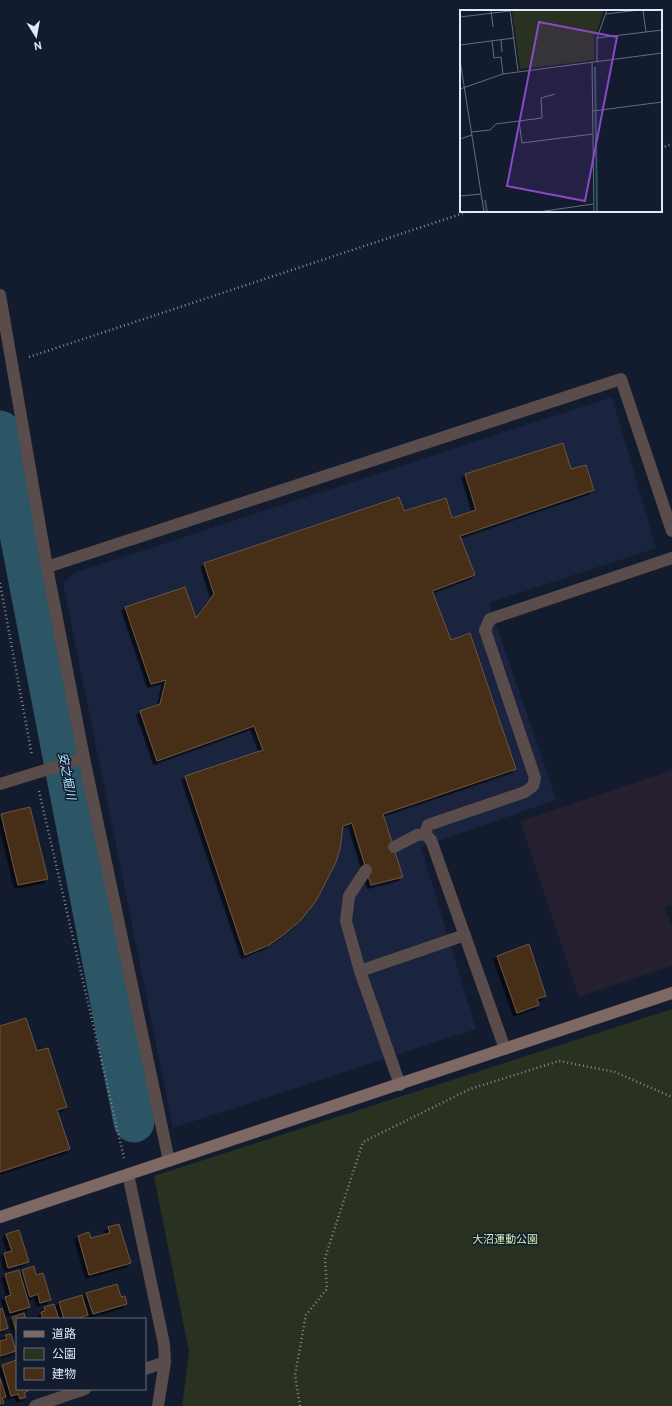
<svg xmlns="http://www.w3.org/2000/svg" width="672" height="1406" font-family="Overpass,'Noto Sans JP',sans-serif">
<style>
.industrial{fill:#251f2f}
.built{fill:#1a243e}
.green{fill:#293120}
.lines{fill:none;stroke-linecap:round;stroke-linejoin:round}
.river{stroke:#2c5566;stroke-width:41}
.building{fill:#462d14;stroke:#6b5642;filter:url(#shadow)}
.path{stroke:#828a9b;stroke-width:2.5;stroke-dasharray:1 3;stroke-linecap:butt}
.lane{stroke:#5a4c4a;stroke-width:12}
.street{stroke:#5a4c4a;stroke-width:12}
.secondary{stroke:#7d6864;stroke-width:12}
.labels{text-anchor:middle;stroke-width:3;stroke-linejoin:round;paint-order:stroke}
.park-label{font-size:11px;fill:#ceebb0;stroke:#131b2f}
.water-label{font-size:12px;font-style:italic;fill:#ace5fd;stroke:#131b2f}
.inset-river{fill:none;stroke:#2c5566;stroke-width:2}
.inset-road{fill:none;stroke:#656d7f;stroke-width:1}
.view{fill:#8a48c7;fill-opacity:0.15;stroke:#8a48c7;stroke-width:2}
.inset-edge{fill:none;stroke:#e1e8f6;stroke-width:2}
</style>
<defs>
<filter id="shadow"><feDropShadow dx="-3.5" dy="3.5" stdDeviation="0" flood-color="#0009"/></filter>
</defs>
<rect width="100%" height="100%" fill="#131b2f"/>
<!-- industrial -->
<path class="industrial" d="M672 770V905L665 908 672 927V966L579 997 520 821Z"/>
<!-- built -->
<path class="built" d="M612 397 656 548 489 603 556 800 421 847 476 1029 173 1128 63 583 74 573Z"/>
<!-- green -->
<path class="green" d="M672 1009V1406H182L189 1352 154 1176Z"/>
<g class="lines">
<!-- river -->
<path class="river" d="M0 431 134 1122"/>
</g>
<!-- building -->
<path class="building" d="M563 443 571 469 586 465 594 490 460 536 475 575 432 591 451 640 470 633 516 769 383 814 403 877 371 885 352 823 343 826 340 849 336 862 316 901 300 921 283 935 269 945 245 955 185 776 263 750 254 726 157 761 140 711 160 704 166 680 151 684 125 607 185 587 196 618 214 594 204 563 399 497 404 511 446 498 452 518 476 510 465 474Z
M30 807 48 879 18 885 1 814Z
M529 944 546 996 537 999 539 1005 517 1013 497 956Z
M26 1018 37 1051 48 1048 67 1107 57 1110 70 1149 0 1172V1026Z
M119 1224 131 1263 89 1275 78 1236 89 1232 91 1238 110 1233 108 1227Z
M19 1230 29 1262 8 1268 4 1253 12 1251 6 1234Z
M34 1266 36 1275 43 1273 51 1300 40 1303 38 1294 30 1297 22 1270Z
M19 1270 30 1307 10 1313 5 1297 11 1295 5 1274Z
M117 1284 121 1297 125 1296 127 1304 93 1314 86 1293Z
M82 1295 88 1315 76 1319H64L59 1302Z
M54 1304 59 1319H43L41 1312 45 1311 44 1307Z
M2 1308 8 1328 0 1331V1309Z
M24 1313 26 1319H17V1333L12 1317Z
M11 1334 16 1351 0 1356V1341L7 1339 5 1335Z
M17 1360V1389H28V1391L24 1393 26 1397 20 1399 18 1394 11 1396 2 1365Z
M0 1378 6 1397 2 1398 4 1403 0 1404Z"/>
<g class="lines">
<!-- path -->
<path class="path" d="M661 148 672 144
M29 357 470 211
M0 583 32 756
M39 791 124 1158
M300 1406 295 1375 306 1315 327 1289 325 1258 363 1142 470 1089 559 1061 615 1072 672 1097"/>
<!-- lane -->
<path class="lane" d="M394 847 417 835 425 834 431 840 505 1049
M366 870 349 896 346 921 360 971 400 1085
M360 971 465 935"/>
<!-- street -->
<path class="street" d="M0 295 47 567 84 758 169 1161
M47 567 621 379 672 531
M0 784 84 758
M425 834 428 825 525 792 533 786 535 778 485 630 490 619 672 558
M128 1174 164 1344 165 1362 158 1406
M145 1369 165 1362
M35 1406 85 1389"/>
<!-- secondary -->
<path class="secondary" d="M0 1217 672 993"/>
</g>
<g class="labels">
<!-- park labels -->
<g class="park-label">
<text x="505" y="1243">大沼運動公園</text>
</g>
<!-- water labels -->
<g class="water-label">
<text transform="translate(67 776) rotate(79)" y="4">安之堀川</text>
</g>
</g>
<!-- overview -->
<g transform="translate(460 10)">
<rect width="202" height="202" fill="#131b2f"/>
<path d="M52 0H144L134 29V50L60 59Z" fill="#293120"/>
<path class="inset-river" d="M135 57 137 202M25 190 27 202"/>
<path class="inset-road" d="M31 0 33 17M50 0 58 61M183 0 186 22M146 4 179 0M0 7 50 1M137 28 202 20M41 30 42 42M32 31 34 48 41 47 43 64M0 35 54 28M0 50 24 202M137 51V28L147 0M132 52 134 202M0 79 43 64 202 43M133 101 202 92M59 111 62 133 133 124M12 122 30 120 36 114 82 108 81 88 95 84M0 129 12 125M0 186 21 184M78 202 133 194"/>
<path class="view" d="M79 12 157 27 125 191 47 176Z"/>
<rect width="202" height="202" class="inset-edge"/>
</g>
<!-- legend -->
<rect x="16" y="1318" width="130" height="72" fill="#131b2f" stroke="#656d7f"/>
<rect x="24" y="1331" width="20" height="6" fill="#7d6864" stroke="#656d7f"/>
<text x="52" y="1338" font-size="12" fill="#e1e8f6">道路</text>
<rect x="24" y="1348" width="20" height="12" fill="#293120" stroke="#656d7f"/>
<text x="52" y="1358" font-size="12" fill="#e1e8f6">公園</text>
<rect x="24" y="1368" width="20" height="12" fill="#462d14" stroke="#656d7f"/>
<text x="52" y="1378" font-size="12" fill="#e1e8f6">建物</text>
<!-- north arrow -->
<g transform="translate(36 36) rotate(169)" stroke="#131b2f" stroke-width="3" paint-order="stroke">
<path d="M0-3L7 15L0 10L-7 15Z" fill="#e1e8f6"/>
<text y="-6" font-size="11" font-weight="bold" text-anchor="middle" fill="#e1e8f6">N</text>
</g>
</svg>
